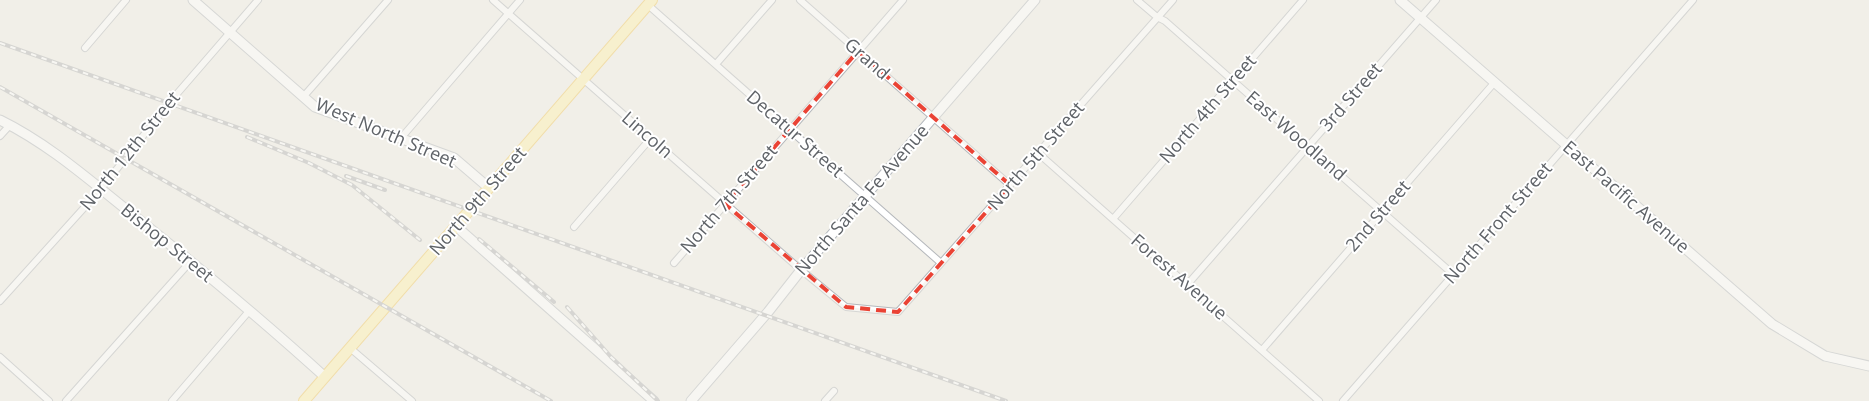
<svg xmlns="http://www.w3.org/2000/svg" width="1869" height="401" font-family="'Open Sans',sans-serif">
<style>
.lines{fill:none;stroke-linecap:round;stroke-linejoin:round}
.street-casing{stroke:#b5b8bc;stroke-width:8}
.secondary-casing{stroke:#b6babf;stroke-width:11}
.primary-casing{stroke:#f2c960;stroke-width:12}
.street{stroke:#fff;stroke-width:6}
.secondary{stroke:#fff;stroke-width:9}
.primary{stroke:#fff2af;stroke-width:10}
.rail-casing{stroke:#b6b7b8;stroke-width:4}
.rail{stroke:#fff;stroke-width:2;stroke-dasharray:5.5;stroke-linecap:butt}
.marked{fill:none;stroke:#ea4335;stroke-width:4;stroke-dasharray:10 6;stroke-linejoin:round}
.labels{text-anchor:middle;stroke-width:4;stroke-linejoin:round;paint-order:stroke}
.street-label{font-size:18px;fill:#5f6368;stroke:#fff}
</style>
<rect width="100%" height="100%" fill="#f1efe8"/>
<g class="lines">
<!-- street casing -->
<g class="street-casing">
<path id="street" d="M493 0 801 270 846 307 898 312 1173 0
M800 0 1010 185
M1137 0 1157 17 1165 21 1454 275
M648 5 941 263
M85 48 126 0
M716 64 772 0
M304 96 388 0
M0 136 10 125
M401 138 520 0
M1038 153 1319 401
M1113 219 1303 0
M574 227 651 138
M674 263 903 0
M1187 285 1436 0
M0 301 101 189 169 103 258 0
M350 348 412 401
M1262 350 1494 83
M0 357 49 401
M66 401 191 261
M172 401 250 310
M825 401 834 391
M1343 401 1693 0"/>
</g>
<!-- secondary casing -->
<g class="secondary-casing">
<path id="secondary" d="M193 0 315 107 454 158 489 188
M1400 0 1772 324 1825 356 1869 366
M0 120C47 143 87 178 127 210 195 264 261 319 325 377
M457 227 654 401
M691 401 768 312 801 270 1035 0"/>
</g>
<!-- primary casing -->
<g class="primary-casing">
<path id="primary" d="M304 401 652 0"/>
</g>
<!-- street -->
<use href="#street" class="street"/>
<!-- secondary -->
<use href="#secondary" class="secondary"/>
<!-- primary -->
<use href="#primary" class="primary"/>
<!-- rail casing -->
<g class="rail-casing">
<path id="rail" d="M0 43 1006 401
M0 87 551 401
M247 137 309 163 352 185 420 240
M346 176 385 190
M479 239 554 302
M567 307 611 357 658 401"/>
</g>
<!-- rail -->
<use href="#rail" class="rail"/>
</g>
<!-- marked area -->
<path d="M0 0H1869V401H0ZM858 51 1010 185 898 312 846 307 725 204Z" fill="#f1efe8" fill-opacity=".55" fill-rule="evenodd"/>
<path class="marked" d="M858 51 1010 185 898 312 846 307 725 204Z"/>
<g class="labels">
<!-- street labels -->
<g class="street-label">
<text transform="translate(867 59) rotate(41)" y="6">Grand</text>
<text transform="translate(1351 97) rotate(-49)" y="6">3rd Street</text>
<text transform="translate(1208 109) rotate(-49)" y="6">North 4th Street</text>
<text transform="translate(386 133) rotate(23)" y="6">West North Street</text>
<text transform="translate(795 134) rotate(41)" y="6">Decatur Street</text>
<text transform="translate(647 135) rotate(41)" y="6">Lincoln</text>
<text transform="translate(1296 136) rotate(41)" y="6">East Woodland</text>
<text transform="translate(130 151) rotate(-51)" y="6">North 12th Street</text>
<text transform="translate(1036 156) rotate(-49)" y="6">North 5th Street</text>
<text transform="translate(1626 197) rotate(41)" y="6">East Pacific Avenue</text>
<text transform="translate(729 199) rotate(-49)" y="6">North 7th Street</text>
<text transform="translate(862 200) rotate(-49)" y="6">North Santa Fe Avenue</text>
<text transform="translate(478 201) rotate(-49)" y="6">North 9th Street</text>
<text transform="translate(1378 216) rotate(-49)" y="6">2nd Street</text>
<text transform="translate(1498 223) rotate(-49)" y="6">North Front Street</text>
<text transform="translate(167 243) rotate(39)" y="6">Bishop Street</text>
<text transform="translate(1179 277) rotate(41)" y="6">Forest Avenue</text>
</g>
</g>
</svg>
